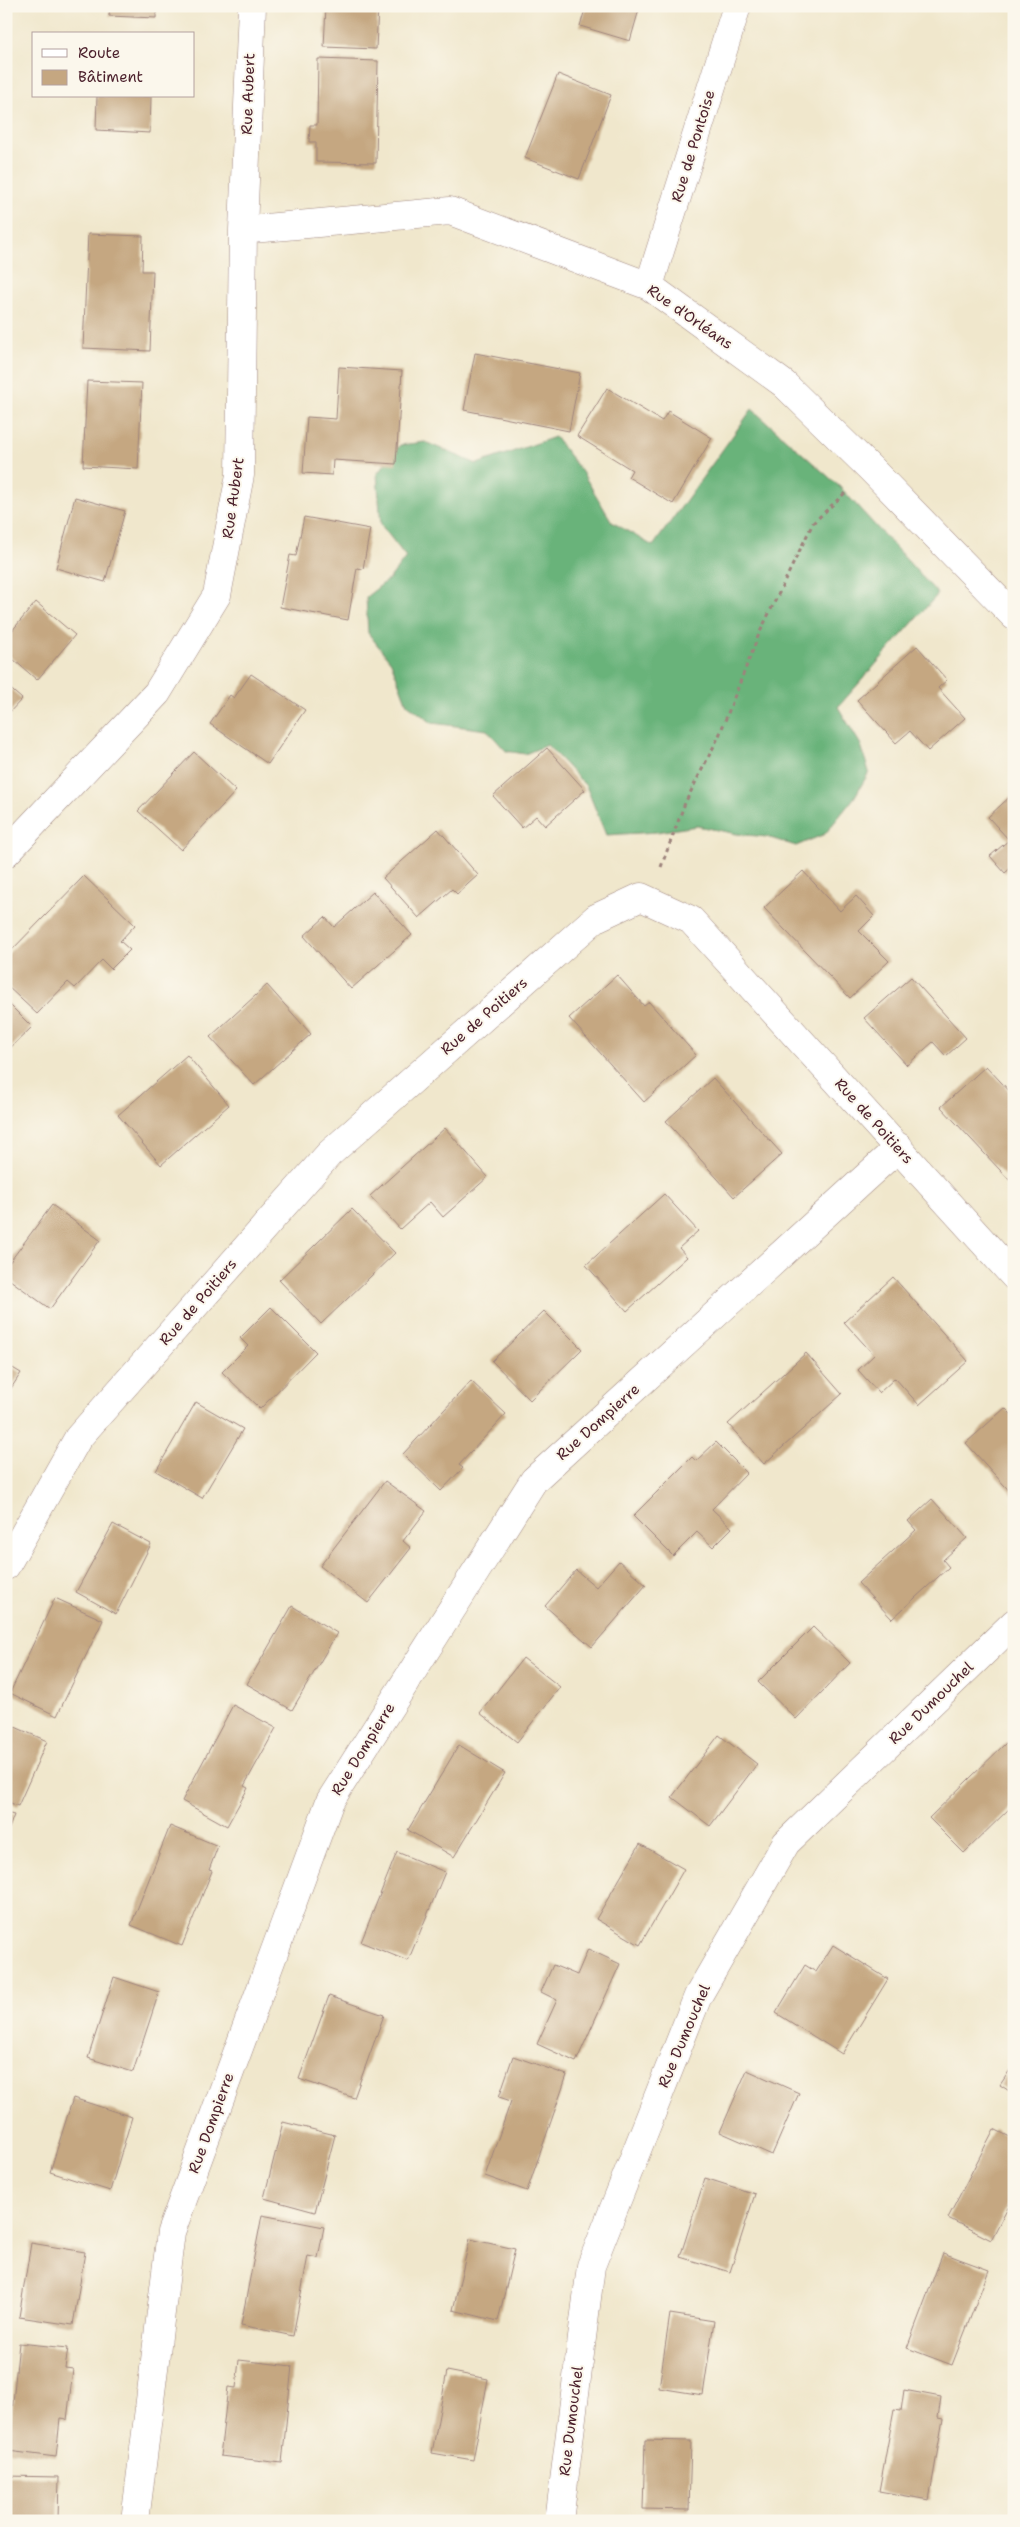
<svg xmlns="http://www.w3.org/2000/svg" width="1020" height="2527" font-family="'Shantell Sans',sans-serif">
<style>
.forest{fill:#69b37a;stroke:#5a6952}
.building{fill:#c5a781}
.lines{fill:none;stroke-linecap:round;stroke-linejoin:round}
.street-casing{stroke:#9d837c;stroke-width:29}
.path{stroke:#9d837c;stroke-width:3;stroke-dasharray:4 4;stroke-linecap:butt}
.street{stroke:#fff;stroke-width:28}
.labels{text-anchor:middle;stroke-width:4;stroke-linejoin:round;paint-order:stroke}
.street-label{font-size:15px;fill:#4a1f2b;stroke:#fbf7ec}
</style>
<rect width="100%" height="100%" fill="#fbf7ec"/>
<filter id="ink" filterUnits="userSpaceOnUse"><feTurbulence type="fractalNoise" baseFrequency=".02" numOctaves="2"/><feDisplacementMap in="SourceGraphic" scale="10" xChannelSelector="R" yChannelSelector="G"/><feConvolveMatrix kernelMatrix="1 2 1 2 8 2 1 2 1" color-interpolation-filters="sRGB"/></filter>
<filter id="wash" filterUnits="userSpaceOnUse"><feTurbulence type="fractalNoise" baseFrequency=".0096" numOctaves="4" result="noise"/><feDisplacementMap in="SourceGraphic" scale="20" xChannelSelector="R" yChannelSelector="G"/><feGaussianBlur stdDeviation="1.12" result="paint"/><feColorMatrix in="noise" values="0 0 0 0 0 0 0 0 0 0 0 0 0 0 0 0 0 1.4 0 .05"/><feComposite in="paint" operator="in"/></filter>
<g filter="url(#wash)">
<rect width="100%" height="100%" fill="#f0e7cc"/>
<!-- forest -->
<path class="forest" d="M752 409 839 486 938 594 838 707 861 745 869 772 854 798 825 834 796 846 767 837 737 834 697 826 657 832 606 835 586 786 547 745 525 754 506 751 487 730 432 723 407 704 391 662 368 633 366 597 390 578 406 557 381 525 377 474 400 445 425 442 477 464 555 437 582 472 612 522 653 546Z"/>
<g id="blocks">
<!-- building -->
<path class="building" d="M110 6H156V18L109 16Z
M326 6H378L376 49 324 47Z
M586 6H640L630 41 580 26Z
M318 59 378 61 376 163 316 162V142H309L310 125H317Z
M558 74 611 95 579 179 525 158Z
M97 96H151L150 133 96 130Z
M88 234 143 236 142 271H153L150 351 83 348Z
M475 353 580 373 569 431 464 410Z
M339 367 402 371 396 464 333 460 332 475 303 473 307 417 336 419Z
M87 381 142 383 138 469 83 466Z
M607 388 662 421 668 411 712 438 673 504 628 477 632 470 577 436Z
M75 497 125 511 105 582 56 568Z
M304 517 370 529 363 569 357 568 348 620 280 607 290 555 296 556Z
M36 602 75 635 37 680 6 653V638Z
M917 646 947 680 938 688 965 718 928 751 910 731 896 743 857 700Z
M251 674 305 710 268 764 210 724 230 695 234 698Z
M6 685 22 699 6 716Z
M547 748 585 790 545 826 536 816 522 828 493 796Z
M194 752 236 791 181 850 138 811Z
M1014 793V865L1005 873 990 856 1009 840 988 817Z
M438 829 478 875 457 894 452 889 419 918 383 878Z
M803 871 840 911 856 896 874 916 859 931 889 961 850 998 764 908Z
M84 876 135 925 120 941 130 950 111 969 102 960 75 988 68 982 37 1014 6 985V956Z
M373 892 412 935 351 989 304 936 325 917 334 927Z
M617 975 644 1006 649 1002 696 1055 644 1102 569 1018Z
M911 977 966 1038 946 1056 933 1042 907 1065 864 1018Z
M267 985 311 1034 254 1085 210 1037Z
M6 1001 32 1027 6 1052Z
M187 1055 229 1105 161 1165 118 1115Z
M986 1066 1014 1096V1185L941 1107Z
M713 1078 782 1154 734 1197 666 1121Z
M445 1128 488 1177 443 1217 430 1202 400 1229 370 1196Z
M664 1194 698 1231 679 1248 687 1257 627 1311 586 1265Z
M52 1205 100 1240 50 1309 6 1277V1267Z
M352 1209 395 1253 321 1324 279 1280Z
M893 1277 968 1361 919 1405 895 1378 879 1393 858 1370 874 1355 844 1322Z
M271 1307 316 1352 260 1409 222 1372 248 1346 240 1338Z
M544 1311 582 1349 530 1400 492 1361Z
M806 1353 842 1394 764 1464 728 1424Z
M6 1364 21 1373 6 1396Z
M471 1381 506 1414 459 1465 463 1468 441 1491 403 1454Z
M196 1402 243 1429 202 1498 156 1471Z
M1005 1408 1014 1417V1496L966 1443Z
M716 1442 747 1473 712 1509 732 1528 713 1547 697 1532 673 1556 633 1516 692 1457 696 1461Z
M385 1481 426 1511 403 1541 411 1548 368 1603 320 1566Z
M932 1499 967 1538 943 1560 949 1567 892 1619 858 1583 916 1530 908 1521Z
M113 1524 151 1544 116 1614 76 1592Z
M619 1561 646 1585 592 1647 545 1606 576 1570 596 1587Z
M55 1598 103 1620 57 1716 10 1693Z
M292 1606 337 1633 292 1710 247 1684Z
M813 1627 850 1663 796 1719 758 1682Z
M523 1658 560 1687 517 1742 480 1713Z
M233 1705 276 1728 244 1786 248 1788 227 1826 182 1801Z
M6 1723 47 1741 18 1806 6 1801Z
M719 1735 757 1764 710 1826 672 1797Z
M1007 1742 1014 1749V1804L964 1853 929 1818Z
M459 1745 505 1773 454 1857 408 1830Z
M6 1813 14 1815 6 1836Z
M170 1826 218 1846 209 1870 212 1871 182 1946 131 1925Z
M640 1844 684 1869 640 1945 596 1919Z
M397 1852 445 1872 408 1961 361 1942Z
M833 1945 888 1979 842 2054 776 2013 805 1965 816 1972Z
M588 1949 620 1964 576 2062 537 2044 557 2000 541 1992 553 1965 577 1975Z
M114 1977 159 1992 133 2072 88 2058Z
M329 1996 384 2015 354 2098 299 2079Z
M513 2056 567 2075 527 2191 485 2176 511 2101 499 2097Z
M1014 2064V2094L1000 2085Z
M747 2070 799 2093 772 2155 720 2132Z
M73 2098 132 2117 110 2191 50 2172Z
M283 2122 335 2135 315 2212 264 2198Z
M994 2129 1014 2139V2195L991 2240 948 2218Z
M705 2178 755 2194 730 2272 680 2257Z
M262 2215 324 2227 318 2258 308 2256 293 2336 241 2325Z
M470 2239 515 2249 498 2321 453 2310Z
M31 2243 85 2252 73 2325 19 2317Z
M943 2253 989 2270 952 2365 907 2348Z
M670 2314 714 2321 703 2395 659 2388Z
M19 2343 68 2348 65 2368 73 2369 67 2420 60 2419 56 2457 8 2451Z
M239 2360 292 2366 282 2463 220 2456 228 2387 236 2388Z
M447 2371 488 2379 473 2460 432 2453Z
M904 2390 941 2397 938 2418 943 2419 929 2500 879 2491 894 2410 901 2411Z
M645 2440 691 2441 689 2510 643 2509Z
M6 2476 59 2477 58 2521H6Z"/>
</g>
</g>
<g filter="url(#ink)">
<use href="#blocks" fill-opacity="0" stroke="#9d837c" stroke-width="1"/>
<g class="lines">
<!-- street casing -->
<g class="street-casing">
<path id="street" d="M243 230 450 211 649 286 784 384 871 469 1014 616
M649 286 737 6
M6 853 157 693 217 595 240 475 243 230 252 6
M6 1566 78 1438 329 1154 596 918 641 897 691 920 1014 1276
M135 2521 171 2232 330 1801 534 1480 899 1147
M559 2521 591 2266 698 1996 786 1843 1014 1623"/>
</g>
<!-- path -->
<path class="path" d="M661 867 685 803 719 736 759 634 813 523 846 492"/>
<!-- street -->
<use href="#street" class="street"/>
</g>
</g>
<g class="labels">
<!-- street labels -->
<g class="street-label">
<text transform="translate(248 94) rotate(-88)" y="5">Rue Aubert</text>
<text transform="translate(693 146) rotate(-73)" y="5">Rue de Pontoise</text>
<text transform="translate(690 317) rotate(35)" y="5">Rue d'Orléans</text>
<text transform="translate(233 498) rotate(-82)" y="5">Rue Aubert</text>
<text transform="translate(484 1016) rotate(-41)" y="5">Rue de Poitiers</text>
<text transform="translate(874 1121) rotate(48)" y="5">Rue de Poitiers</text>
<text transform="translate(198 1302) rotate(-49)" y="5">Rue de Poitiers</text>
<text transform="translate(598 1422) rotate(-42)" y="5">Rue Dompierre</text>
<text transform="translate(931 1703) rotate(-44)" y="5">Rue Dumouchel</text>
<text transform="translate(363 1749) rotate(-58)" y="5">Rue Dompierre</text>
<text transform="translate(684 2036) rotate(-67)" y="5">Rue Dumouchel</text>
<text transform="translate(211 2123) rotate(-70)" y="5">Rue Dompierre</text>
<text transform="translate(571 2421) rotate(-83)" y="5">Rue Dumouchel</text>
</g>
</g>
<!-- margin -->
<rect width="1020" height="2527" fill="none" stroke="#fbf7ec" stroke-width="25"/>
<!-- legend -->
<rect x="32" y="32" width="162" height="65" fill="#fbf7ec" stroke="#b4a19f"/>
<rect x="42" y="49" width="25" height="8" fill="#ffffff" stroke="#b4a19f"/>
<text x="78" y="58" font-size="15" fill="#4a1f2b">Route</text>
<rect x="42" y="70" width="25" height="15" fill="#c5a781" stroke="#b4a19f"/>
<text x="78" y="82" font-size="15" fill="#4a1f2b">Bâtiment</text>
</svg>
